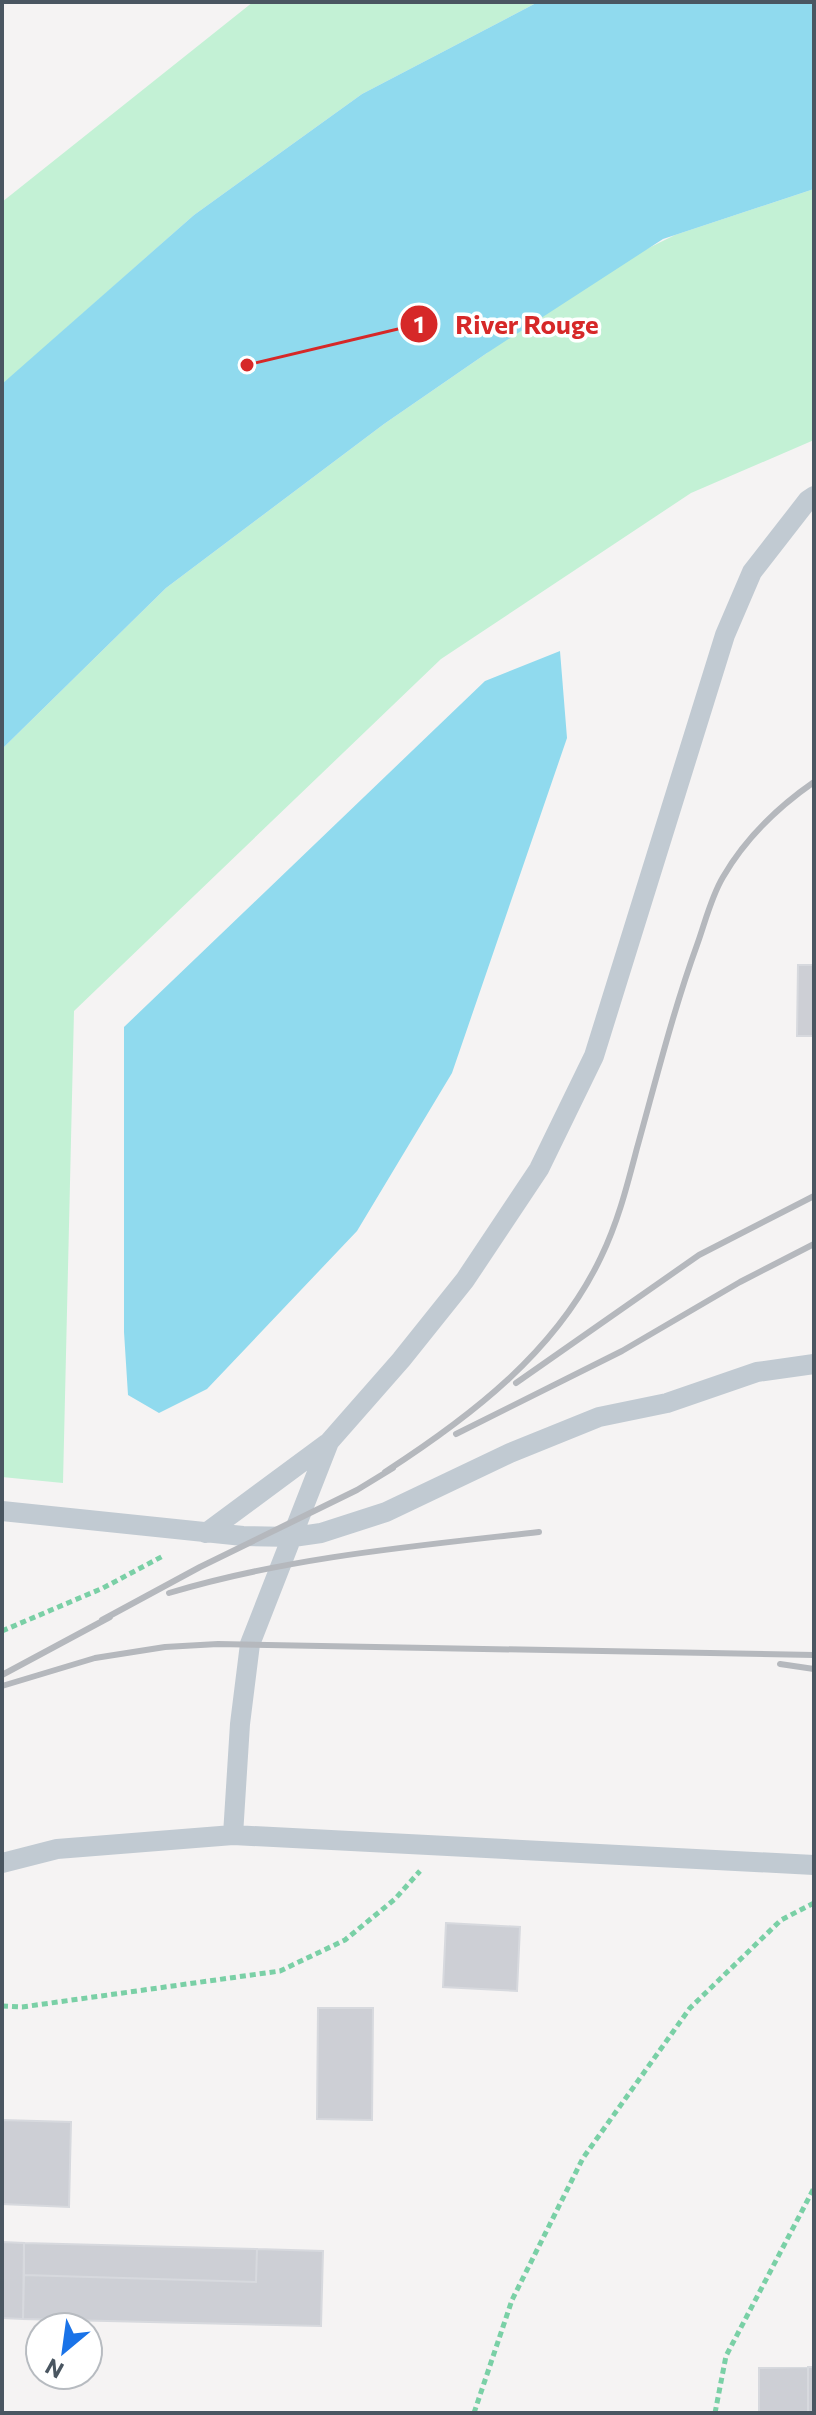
<svg xmlns="http://www.w3.org/2000/svg" width="816" height="2415" font-family="Commissioner,sans-serif">
<style>
.green{fill:#c3f1d5}
.water{fill:#90daee}
.building{fill:#cdcfd5;stroke:#d7d9de;stroke-width:2}
.lines{fill:none;stroke-linecap:round;stroke-linejoin:round}
.path{stroke:#7ad0a6;stroke-width:5;stroke-dasharray:6 4;stroke-linecap:butt}
.service{stroke:#c1cad2;stroke-width:20}
.rail{stroke:#b5b8bd;stroke-width:6}
.leader{fill:none;stroke:#d62828;stroke-width:3}
.callout-dot{fill:#d62828;stroke:#fff;stroke-width:3}
.mark-label{font-size:24px;text-anchor:middle;font-weight:bold;fill:#fff}
.callout-label{font-size:26px;text-anchor:middle;font-weight:bold;fill:#d62828;stroke:#fff;stroke-width:7;stroke-linejoin:round;paint-order:stroke}
</style>
<rect width="100%" height="100%" fill="#f5f3f3"/>
<!-- green -->
<path class="green" d="M253 2H538L362 94 194 215 2 385V202Z
M814 189V440L691 493 441 659 74 1011 63 1483 2 1477V749L166 588 384 424 487 353 535 304 675 235Z"/>
<!-- water -->
<path class="water" d="M538 2H814V189L663 239 487 353 384 424 166 588 2 749V384L194 215 362 94Z
M560 651 567 738 452 1073 357 1231 207 1389 159 1413 128 1395 124 1332V1027L485 681Z"/>
<!-- building -->
<path class="building" d="M798 965H814V1036H797Z
M446 1923 520 1927 517 1991 443 1987Z
M318 2008H373L372 2120 317 2119Z
M2 2120 71 2122 69 2207 2 2204Z
M2 2242 24 2243 23 2319 2 2318Z
M24 2243 257 2249 256 2282 24 2275Z
M257 2249 323 2251 321 2326 23 2319 24 2275 256 2282Z
M808 2367H814V2413H808Z
M808 2367V2413H759V2368Z"/>
<g class="lines">
<!-- path -->
<path class="path" d="M2 1631 103 1588 163 1556
M2 2006 22 2007 280 1971 345 1940 395 1899 420 1871
M474 2413 512 2300 583 2158 690 2008 781 1920 814 1903
M715 2413 726 2356 814 2188"/>
<!-- service -->
<path class="service" d="M2 1511 243 1536 293 1537 321 1533 386 1512 510 1453 599 1417 667 1403 757 1372 814 1364
M206 1533 329 1442 401 1360 465 1280 539 1169 594 1056 725 635 752 572 808 500 814 496
M233 1835 240 1724 250 1644 329 1442
M2 1863 57 1849 233 1835 814 1865"/>
<!-- rail -->
<path class="rail" d="M516 1383 699 1255 814 1196
M456 1434 622 1351 740 1282 814 1244
M385 1472C470 1417 556 1352 601 1257 618 1222 627 1186 637 1148 656 1080 673 1011 697 945 705 923 711 897 723 877 745 839 778 807 814 782
M169 1593C289 1557 415 1546 539 1532
M102 1620 200 1567 357 1490 393 1468
M780 1664 814 1669
M2 1675 110 1617
M2 1686 95 1658 165 1647 218 1644 814 1655"/>
</g>
<!-- callouts -->
<path class="leader" d="M247 365L419 324"/>
<g class="callout-dot">
<circle cx="247" cy="365" r="8"/>
<circle cx="419" cy="324" r="20"/>
</g>
<g class="mark-label">
<text x="419" y="333">1</text>
</g>
<g class="callout-label">
<text x="527" y="334">River Rouge</text>
</g>
<!-- border -->
<rect width="816" height="2415" fill="none" stroke="#4a5661" stroke-width="8"/>
<!-- north arrow -->
<g transform="translate(64 2351) rotate(209)"><circle r="38" fill="#ffffff" stroke="#b7bbc0" stroke-width="2"/>
<path d="M0-6L14 30L0 20L-14 30Z" fill="#1a73e8"/>
<text y="-12" font-size="22" font-weight="bold" text-anchor="middle" fill="#4a5661">N</text>
</g>
</svg>
